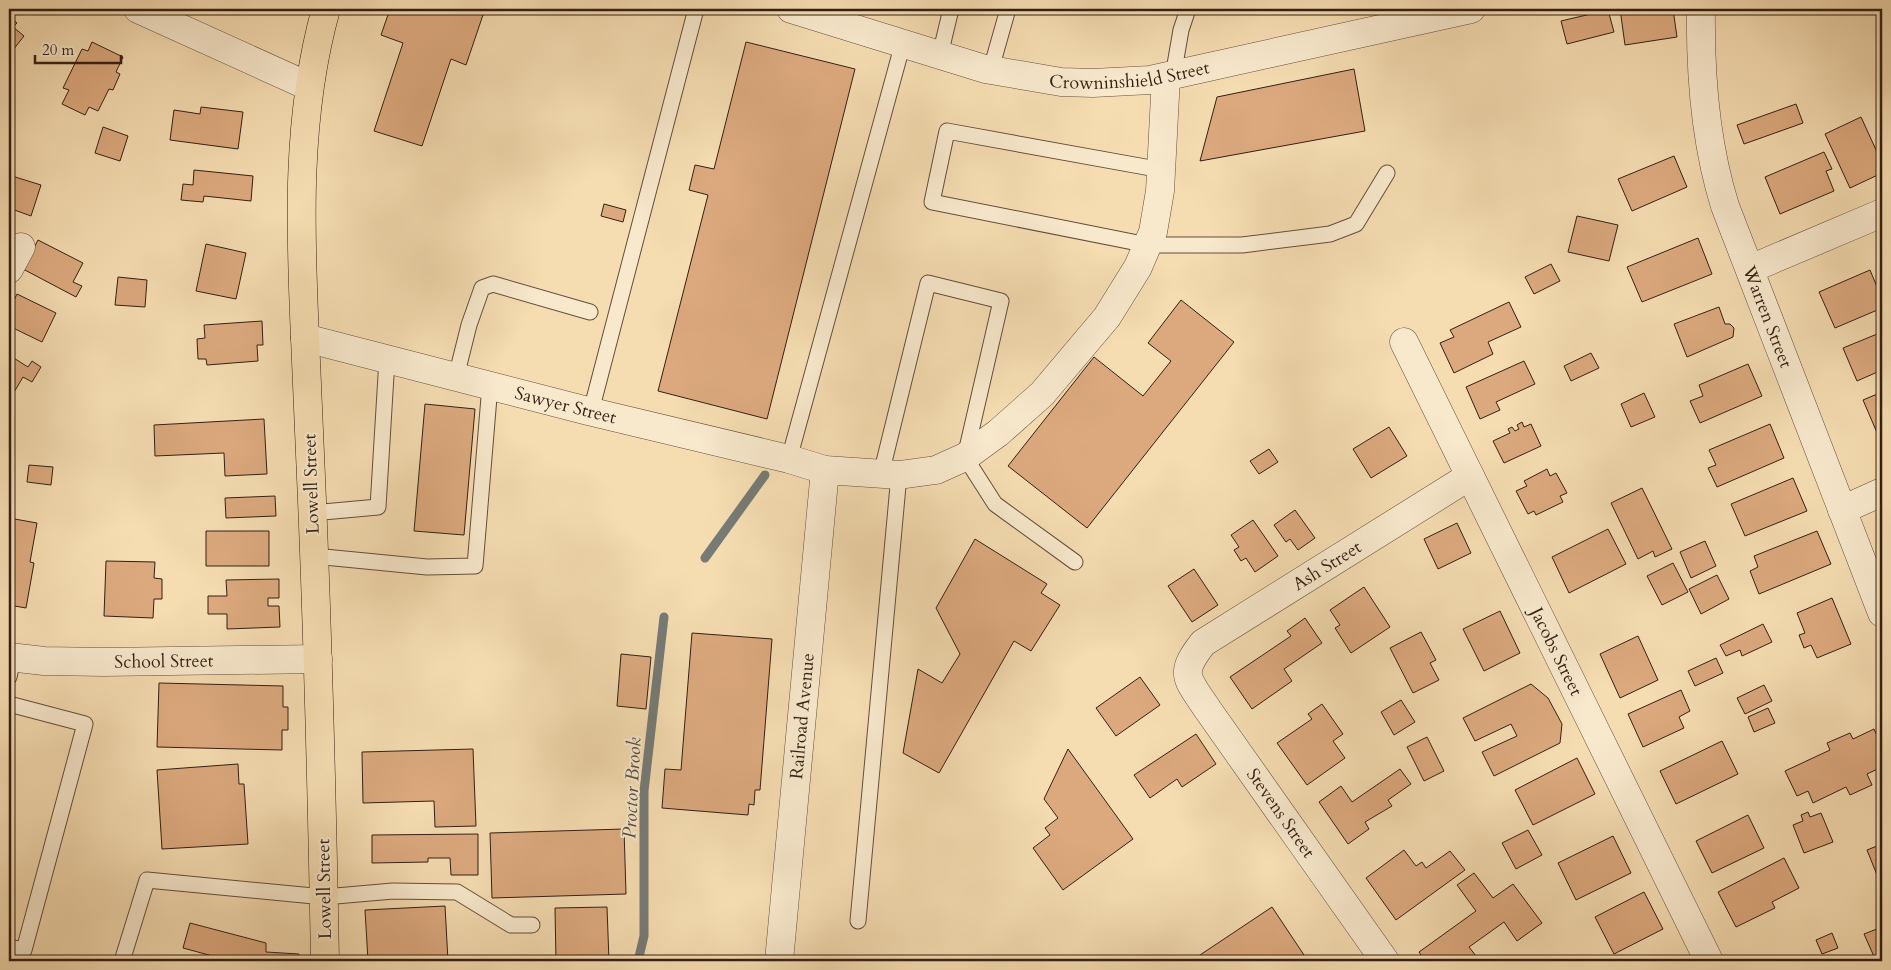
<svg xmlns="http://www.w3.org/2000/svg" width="1891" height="970" font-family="Cardo,serif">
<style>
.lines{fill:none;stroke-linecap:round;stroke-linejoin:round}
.stream{stroke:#767b76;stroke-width:9}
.building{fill:#dca97e;stroke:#341f14}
.service-casing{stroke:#644e3b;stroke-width:17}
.minor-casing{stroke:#644e3b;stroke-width:29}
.tertiary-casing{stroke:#644e3b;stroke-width:29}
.primary-casing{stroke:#341f14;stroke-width:29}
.service{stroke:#f8e8cc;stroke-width:15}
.minor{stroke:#f8e8cc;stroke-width:28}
.tertiary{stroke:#f8e8cc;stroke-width:28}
.primary{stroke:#f5dcb1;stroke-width:28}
.labels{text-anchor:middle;stroke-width:4;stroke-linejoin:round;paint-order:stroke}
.street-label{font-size:18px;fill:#341f14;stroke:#f8e8cc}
.water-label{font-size:19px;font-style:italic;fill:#554d45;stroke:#f8e8cc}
</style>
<rect width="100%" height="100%" fill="#f5dcb1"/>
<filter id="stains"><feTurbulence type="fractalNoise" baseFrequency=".004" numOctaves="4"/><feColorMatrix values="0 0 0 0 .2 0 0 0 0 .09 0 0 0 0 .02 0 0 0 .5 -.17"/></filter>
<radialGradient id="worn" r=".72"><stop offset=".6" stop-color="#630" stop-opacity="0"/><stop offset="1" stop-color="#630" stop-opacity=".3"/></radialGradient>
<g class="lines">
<!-- stream -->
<path class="stream" d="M705 558 765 475
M638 961 644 936V791L664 617"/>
</g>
<!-- building -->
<path class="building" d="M390 9H485L466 65 451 59 422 146 374 131 403 43 381 35Z
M1620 9H1673L1677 37 1625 45Z
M1608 10 1614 32 1567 44 1561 21Z
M9 16 17 23 13 27 24 36 9 55Z
M92 42 123 57 116 72 120 74 113 90 109 89 98 111 89 107 85 115 62 104 69 90 63 88 82 49 88 51Z
M746 42 855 69 767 419 658 391 708 195 689 190 695 165 714 169Z
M1354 69 1365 131 1200 161 1217 97Z
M1796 104 1803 123 1744 144 1737 125Z
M201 107 243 112 238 149 170 140 174 110 200 114Z
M1861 117 1882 163V173L1850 188 1825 134Z
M103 127 128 136 120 161 95 153Z
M1824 152 1832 169 1826 171 1834 191 1780 214 1765 177Z
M1674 156 1687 187 1632 211 1618 179Z
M194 170 253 176 251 201 204 196 203 202 181 200 183 184 193 185Z
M12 176 41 185 31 216 9 208V185Z
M604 204 626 210 623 222 601 216Z
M1577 216 1618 225 1609 261 1568 252Z
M1698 238 1712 274 1642 302 1627 267Z
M38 240 83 263 73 282 82 286 76 297 23 269Z
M206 244 246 253 236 299 196 291Z
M1551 264 1560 281 1534 294 1525 277Z
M1870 270 1882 299V308L1835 328 1819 292Z
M118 277 147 280 145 307 115 305Z
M17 294 56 313 42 342 9 326V311Z
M1181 300 1234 342 1087 528 1008 466 1094 357 1143 396 1171 361 1148 343Z
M1509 302 1521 327 1488 342 1493 354 1454 373 1440 343 1454 337 1450 330Z
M1719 307 1725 324H1730L1734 328 1733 337 1687 357 1674 324Z
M262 321 263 345H257L258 361 207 365 206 359H198L197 339 205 338 204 325Z
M1882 332V370L1857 381 1843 348Z
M1591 353 1599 368 1571 381 1564 366Z
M9 355 28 367 32 361 41 367 32 382 23 377 13 394 9 391Z
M1524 361 1535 384 1496 402 1500 410 1480 419 1466 387Z
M1748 364 1762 396 1700 423 1690 401 1703 396 1699 385Z
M1882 392V441L1881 442 1863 400Z
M1644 393 1655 417 1631 427 1621 404Z
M425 404 475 409 464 535 414 531Z
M264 419 267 474 225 476 224 453 155 456 154 425Z
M1522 422 1524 427 1531 424 1541 446 1504 463 1493 441 1510 433 1508 429 1512 427 1515 431 1519 429 1517 425Z
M1770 424 1784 458 1717 487 1708 468 1716 465 1709 450Z
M1389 427 1407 456 1371 478 1353 449Z
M1269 449 1278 462 1259 474 1250 461Z
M29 465 53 467 51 485 27 482Z
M1547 469 1550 476 1556 473 1567 493 1560 496 1563 502 1536 515 1534 511 1528 514 1516 491 1527 486 1524 481Z
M1793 478 1807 511 1745 536 1731 504Z
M1642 488 1672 549 1655 557 1653 551 1638 559 1611 503Z
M275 496 276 516 226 518 225 498Z
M1295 510 1315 538 1298 550 1290 539 1286 542 1274 525Z
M9 518 37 523 30 562 34 563 26 608 9 605Z
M1253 520 1278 556 1255 572 1246 558 1241 561 1234 550 1239 547 1231 535Z
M1457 523 1471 553 1438 569 1424 539Z
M1608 529 1626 564 1569 593 1552 557Z
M206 531H269V566H206Z
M1817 531 1831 564 1759 594 1750 571 1758 567 1754 556Z
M975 539 1047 584 1041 593 1060 605 1031 651 1014 641 939 773 903 753 918 669 942 683 960 654 936 608Z
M1705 541 1716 566 1691 578 1680 552Z
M106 561 155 562 154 578 162 579V599H154L153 618 104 616Z
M1673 563 1688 592 1662 605 1647 576Z
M1194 569 1218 605 1192 622 1168 586Z
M1717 575 1729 599 1701 614 1689 589Z
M279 579V598H268V606H279L280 627 227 629V614H208V596H227L226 580Z
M1364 587 1390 627 1351 653 1335 628 1340 625 1330 610Z
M1832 598 1851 644 1817 658 1811 645 1804 648 1799 635 1805 633 1797 613Z
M1500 611 1520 653 1484 671 1463 629Z
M1305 618 1322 643 1284 669 1292 681 1252 709 1230 677 1291 636 1287 631Z
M1763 624 1772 642 1742 656 1740 650 1726 656 1720 645Z
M1421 632 1436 660 1430 663 1439 680 1413 693 1390 648Z
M692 633 772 639 760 790H755L754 805 749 804 748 815 662 808 665 769 681 770Z
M1638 636 1658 680 1620 698 1600 654Z
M621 654 651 657 646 709 617 706Z
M1716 658 1723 673 1695 686 1688 671Z
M1140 677 1160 705 1116 736 1096 708Z
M159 683 283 686V707H288V730H282V750L157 747Z
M1531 684 1548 698 1562 724 1560 743 1494 776 1482 752 1517 736 1511 724 1475 741 1463 718Z
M1764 685 1772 701 1745 714 1737 698Z
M1681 690 1690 711 1679 717 1684 728 1643 747 1628 714Z
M1401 700 1415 722 1394 735 1381 712Z
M1322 704 1343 734 1333 741 1345 758 1307 785 1277 743 1312 719 1308 714Z
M1768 708 1775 723 1754 732 1748 717Z
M1874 729 1882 747V767L1867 774 1872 785 1850 795 1846 787 1813 803 1808 791 1797 796 1785 771 1830 750 1827 743 1850 733 1853 739Z
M1196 734 1216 764 1182 787 1177 779 1150 798 1134 775Z
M1427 737 1444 771 1424 781 1407 747Z
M1722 741 1738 774 1676 804 1660 771Z
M473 749 476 826 435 827 434 801 363 803 362 752Z
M1068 749 1133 839 1063 890 1033 848 1050 835 1045 828 1058 818 1044 799Z
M1577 758 1595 794 1533 825 1515 790Z
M238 764 239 784H244L248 844 162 849 157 770Z
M1400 769 1411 784 1388 800 1392 806 1365 822 1369 829 1348 844 1319 802 1341 786 1352 802Z
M1808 812 1810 817 1821 813 1833 842 1804 853 1793 825 1803 821 1801 815Z
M1748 815 1764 848 1712 873 1696 841Z
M624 829 626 894 492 898 490 833Z
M1528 830 1542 855 1516 869 1502 843Z
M478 834V875H451L450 858H428V862L372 863V835Z
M1613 836 1631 873 1576 900 1558 863Z
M1882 844V873L1877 875 1867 850Z
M1404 850 1416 866 1422 862 1426 868 1450 851 1465 870 1396 920 1366 878Z
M1784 858 1799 888 1772 902 1775 908 1736 927 1718 892Z
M1474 873 1493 898 1513 884 1542 923 1517 941 1504 922 1469 947 1476 956 1470 961H1425L1419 952 1476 911 1457 885Z
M1644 892 1663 929 1614 954 1595 917Z
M445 906 448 961H368L365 910Z
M607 907 609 961H556L555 908Z
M1272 907 1306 958 1301 961H1191Z
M190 923 266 943V952L299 954 298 961H231L183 948Z
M1882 927V961H1876L1864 934Z
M1832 933 1838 948 1822 954 1816 940Z"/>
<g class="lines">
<!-- service casing -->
<g class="service-casing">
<path id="service" d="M940 55 951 9
M991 69 1008 9
M1173 76 1181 30 1188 9
M1162 170 947 131 932 202 1148 245H1242L1330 234 1356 224 1387 173
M456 377 469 325 482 288 493 284 590 312
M591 411 696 9
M789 459 903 43
M881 474 928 283 1001 301 965 457 995 504 1075 562
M312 513 378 507 387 359
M314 556 427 567 475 566 490 385
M9 677 13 658
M9 704 85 724 24 950 9 947
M858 921 899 475
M122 961 147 880 324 897 393 891 457 892 511 925H532"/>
</g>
<!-- minor casing -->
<g class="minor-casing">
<g id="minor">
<path id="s1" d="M791 9 985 69 1061 82 1093 83 1150 80 1471 9"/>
<path d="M9 269 21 247"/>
<path d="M1750 269 1882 213"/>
<path id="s2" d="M305 338 588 411 789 459 825 470 899 475 936 470 965 457 998 433 1042 394 1107 317 1138 267 1153 232 1160 191 1166 77"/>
<path id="s3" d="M1404 342 1709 961"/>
<path d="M1842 510 1882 492"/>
<path id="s4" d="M9 657 44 661 104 662 318 659"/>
<path id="s5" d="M779 961 825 470"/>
<path id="s6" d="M1385 961 1208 710C1187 678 1178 675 1203 643L1470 476"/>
</g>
</g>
<!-- tertiary casing -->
<g class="tertiary-casing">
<g id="tertiary">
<path d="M138 9 308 86"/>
<path id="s7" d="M1701 9C1700 76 1705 142 1725 206L1882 613"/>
</g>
</g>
<!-- primary casing -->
<g class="primary-casing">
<path id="primary" d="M325 961C322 800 318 638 311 477 309 430 307 384 305 338 300 227 296 116 326 9"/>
</g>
<!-- service -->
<use href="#service" class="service"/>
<!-- minor -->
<use href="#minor" class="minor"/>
<!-- tertiary -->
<use href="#tertiary" class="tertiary"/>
<!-- primary -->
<use href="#primary" class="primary"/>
</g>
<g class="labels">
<!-- street labels -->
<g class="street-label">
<text dy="6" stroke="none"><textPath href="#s1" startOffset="349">Crowninshield Street</textPath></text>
<text dy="6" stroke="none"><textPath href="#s7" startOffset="318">Warren Street</textPath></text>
<text dy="6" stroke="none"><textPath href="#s2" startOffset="269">Sawyer Street</textPath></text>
<text transform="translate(311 484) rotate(-92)" y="6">Lowell Street</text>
<text dy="6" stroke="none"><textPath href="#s6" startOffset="530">Ash Street</textPath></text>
<text dy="6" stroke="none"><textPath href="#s3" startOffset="345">Jacobs Street</textPath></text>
<text dy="6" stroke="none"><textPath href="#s4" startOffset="155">School Street</textPath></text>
<text dy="6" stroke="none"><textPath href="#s5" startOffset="246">Railroad Avenue</textPath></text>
<text transform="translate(1281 813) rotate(55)" y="6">Stevens Street</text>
<text transform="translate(324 889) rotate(-91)" y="6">Lowell Street</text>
</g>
<!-- water labels -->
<g class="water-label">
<text transform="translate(631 788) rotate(-87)" y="7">Proctor Brook</text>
</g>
</g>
<!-- margin -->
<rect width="1891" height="970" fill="none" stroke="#f5dcb1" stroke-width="30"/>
<rect x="10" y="10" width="1871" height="950" fill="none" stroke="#341f14" stroke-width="2.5"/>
<rect x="15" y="15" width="1861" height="940" fill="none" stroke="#341f14"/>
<!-- scale -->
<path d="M35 55v8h86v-8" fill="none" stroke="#341f14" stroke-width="2.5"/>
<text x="42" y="55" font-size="15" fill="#341f14" stroke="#f8e8cc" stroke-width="4" paint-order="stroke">20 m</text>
<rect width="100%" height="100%" filter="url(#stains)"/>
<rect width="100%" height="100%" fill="url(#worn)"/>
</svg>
